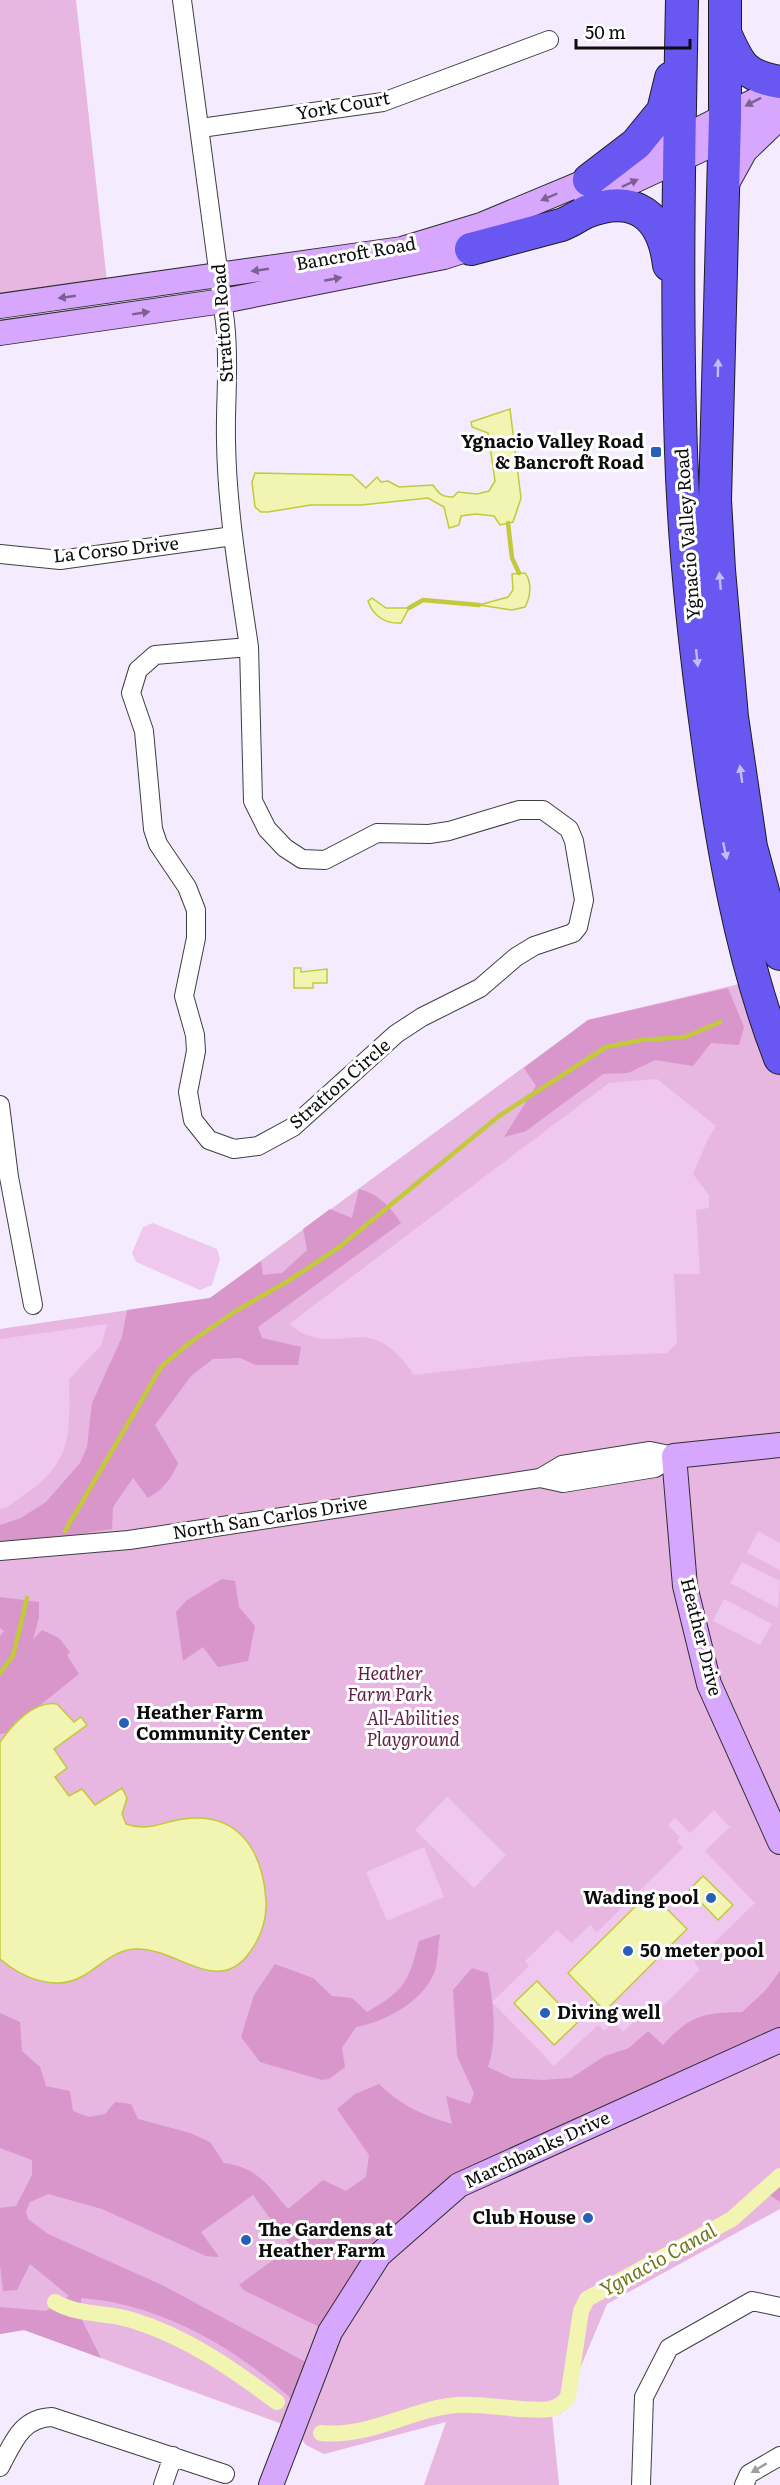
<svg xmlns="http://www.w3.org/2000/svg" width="780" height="2485" font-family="Literata,serif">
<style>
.green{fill:#e7b6e1}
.forest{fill:#d896ca}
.pitch{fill:#efc7ef}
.water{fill:#f2f4b1;stroke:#c2c93a;stroke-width:1.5}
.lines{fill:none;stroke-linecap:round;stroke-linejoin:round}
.stream{stroke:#c2c93a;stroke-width:4.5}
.canal{stroke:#f2f4b1;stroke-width:16}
.street-casing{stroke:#3f3f3f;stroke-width:20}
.secondary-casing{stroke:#2e2e2e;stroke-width:26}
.highway-casing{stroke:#1d1d1d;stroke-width:34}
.street{stroke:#fff;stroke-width:18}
.secondary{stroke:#d6a7fd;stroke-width:24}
.highway{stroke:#6857f1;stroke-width:32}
.oneway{fill:#7b6191}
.oneway2{fill:#c3bcf9}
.oneway3{fill:#9e9e9e}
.poi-dot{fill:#2860b7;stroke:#fff;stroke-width:2}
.labels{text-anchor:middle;stroke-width:6;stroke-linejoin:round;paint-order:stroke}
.street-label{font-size:18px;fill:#0c0c0c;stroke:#fff}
.poi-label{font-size:18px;font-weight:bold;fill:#0c0c0c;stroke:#fff;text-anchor:start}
.park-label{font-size:18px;font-style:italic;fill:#611e43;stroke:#fff}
.water-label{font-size:20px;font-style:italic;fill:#6f7717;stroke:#fff}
</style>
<rect width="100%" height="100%" fill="#f4ebff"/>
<!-- green -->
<path class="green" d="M0 0H76L108 291 0 306Z
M756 980 780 1058V2209L607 2304 561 2414 552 2415 559 2485H424L446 2422 324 2454 306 2445 293 2428 24 2330 0 2334V1329L210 1298 588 1020Z"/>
<!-- forest -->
<path class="forest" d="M728 988 744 1027 739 1045 711 1043 693 1066 655 1060 628 1073 603 1074 526 1131 504 1137 536 1086 524 1068 588 1020Z
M359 1189C377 1193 391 1207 401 1223L258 1327 262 1338 301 1347 298 1365H256L240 1358 213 1359 191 1376 155 1425 178 1463C171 1480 163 1489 148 1498L133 1478 113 1507 112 1529 47 1539 0 1541V1525L21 1518 46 1502 80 1463 87 1447 92 1403 122 1337 127 1310 210 1298 261 1261 263 1275 282 1273 307 1250 303 1229 330 1209 352 1218Z
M222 1579 235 1581 239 1607 255 1626 248 1661 218 1667 203 1647 183 1661 176 1612 187 1600Z
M0 1597 39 1602V1617L33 1640 42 1630 59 1638 70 1652 67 1655 79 1674 34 1710 15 1722 6 1733 0 1734V1636L4 1631 0 1628Z
M440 1934C438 1945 438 1957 436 1967 428 1999 386 2022 356 2027L342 2048 345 2067 329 2079 322 2080 260 2062 241 2037 254 1995 275 1964 313 1978 332 1996 352 1998 367 2012C405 1990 408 1983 419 1941Z
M472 1968 488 1973C493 2003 498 2037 488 2067L511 2078 543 2080 571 2078 605 2056 629 2048 648 2031 663 2045C691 2015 702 2013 742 2012L765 1991 780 1971V2040L513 2160 379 2255 330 2332 245 2291 239 2285 291 2247 253 2195 201 2232 219 2257 206 2256 102 2209 48 2194 30 2202 26 2211 28 2219 48 2234 162 2285 315 2367 300 2407C242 2351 163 2304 81 2298V2318L101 2358 24 2330 0 2334V2307L46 2311 69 2296 30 2264 17 2290 3 2291 0 2265V2208L16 2206 32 2175V2160L0 2148V2013L20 2022 22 2051 40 2067 46 2086 70 2091 73 2111 89 2117 105 2114 115 2102 131 2104 138 2119 190 2133 210 2142 224 2163C258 2168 267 2184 288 2209L323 2180 346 2191 366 2177 369 2155 337 2109 355 2094 379 2084C400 2105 424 2116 452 2124L446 2096 470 2104 474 2093 457 2056 453 1990Z
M780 2173V2202L758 2187 771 2174Z"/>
<!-- pitch -->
<path class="pitch" d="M657 1079 716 1126 707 1141 693 1174 709 1195V1208L696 1210 700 1274H674L677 1343 667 1353 570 1357 414 1375C366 1303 337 1364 289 1324L609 1083Z
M153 1223 217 1249 220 1259 212 1285 200 1290 136 1262 132 1253 143 1227Z
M107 1324 101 1346 69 1379C70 1429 73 1462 27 1493 19 1498 9 1508 0 1509V1339Z
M758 1531 780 1543V1570L747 1553Z
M742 1562 780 1581 778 1608 730 1583Z
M724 1599 772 1624 760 1645 713 1621Z
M447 1797 506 1855 474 1888 415 1830Z
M714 1810 730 1827 705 1851 755 1903 694 1962 700 1970 646 2022 640 2016 623 2032 614 2022 604 2031 598 2025 554 2066 492 2002 529 1966 525 1961 557 1930 571 1943 590 1925 597 1932 683 1848 677 1841 680 1837 668 1825 675 1818 690 1833Z
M424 1847 444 1897 387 1921 366 1872Z"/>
<!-- water -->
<path class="water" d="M510 409 521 498 513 522 500 525 494 516 475 514 461 516 459 525 449 528 444 507 428 498 361 505H311L268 512H261L255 507 252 482 255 473 352 475 366 488 377 477 381 482 388 481 399 487 433 485C439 494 442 497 453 497L458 492 477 494 489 491 495 481 488 433 472 427 471 422Z
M525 573C532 582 531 596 525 607L512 610 479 605 508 597 513 590 512 574Z
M372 598 386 608H409L401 623C385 624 373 616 368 601Z
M294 968H301V972L327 969V983H313V988H294Z
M57 1704 74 1722 81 1717 87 1725 54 1749 67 1768 55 1777 69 1796 82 1789 95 1805 122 1788 127 1798 122 1814 126 1824C147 1832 162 1822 183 1819 239 1811 263 1851 266 1901 267 1920 261 1937 250 1952 218 1998 177 1947 135 1949 114 1950 100 1966 83 1976 56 1992 22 1978 0 1959V1742C12 1725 34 1700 57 1704Z
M703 1876 733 1905 718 1920 689 1890Z
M650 1892 687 1929 605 2011 568 1973Z
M537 1981 577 2023 554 2045 514 2003Z"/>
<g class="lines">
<!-- stream -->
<path class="stream" d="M508 523 512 558 519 573
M409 608 423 600 479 605
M65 1531 161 1367 188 1344 234 1312 288 1281 338 1248 499 1116 606 1047 642 1040 685 1037 720 1022
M0 1673 13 1656 27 1598"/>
<!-- canal -->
<path class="canal" d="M55 2302C79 2316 106 2312 132 2320 187 2337 231 2368 277 2402
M321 2433C370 2438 410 2409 457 2405 477 2403 501 2408 522 2409 539 2410 557 2413 568 2397L581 2311 587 2299 732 2219 780 2176"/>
<!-- street casing -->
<g class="street-casing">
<path id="street" d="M182 0 225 322C230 364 225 400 226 441 227 510 239 579 249 647
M201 128 383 102 549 40
M0 554 60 560 233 536
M249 647 253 801 267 829 285 848 302 859 325 860 377 833 429 834 449 831 519 810H543L569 829 574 841 584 900 578 927 573 933 534 946 516 957 480 988 422 1017 396 1034 293 1127 258 1146 234 1149 209 1140 193 1120 188 1092 196 1051 195 1035 184 996 196 938V910L187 887 158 844 153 829 144 731 131 693 138 670 155 655Z
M0 1105 9 1177 33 1305
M650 1451 674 1456 655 1468 563 1483 540 1478 562 1465Z
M0 1551 129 1540 540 1478
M0 2467C13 2443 21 2418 52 2417L225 2474
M163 2485 173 2456
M641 2485 644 2397 669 2348 752 2301 780 2307
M744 2485 749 2474 780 2456"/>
</g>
<!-- secondary casing -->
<g class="secondary-casing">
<path id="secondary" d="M724 189 745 151 773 124
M586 203 780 113
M0 306 402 249 481 225 589 180 680 139 780 88
M0 333 223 301 444 257 487 243
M780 1445 674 1456 685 1586 709 1684 780 1842
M271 2485 330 2332 379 2255 459 2185 780 2040"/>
</g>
<!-- highway casing -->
<g class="highway-casing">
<path id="highway" d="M682 0C679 150 676 301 681 451 684 545 694 641 707 734 721 840 741 958 780 1058
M725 0V117L715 500 719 570 732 717 751 847 780 954
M725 33C739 65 744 76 780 82
M589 180 636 144 663 111 671 78
M471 249C501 241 532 233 561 225 570 222 578 216 586 212 636 193 663 216 669 265"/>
</g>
<!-- street -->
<use href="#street" class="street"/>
<!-- secondary -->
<use href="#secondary" class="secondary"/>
<!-- highway -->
<use href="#highway" class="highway"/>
</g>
<!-- one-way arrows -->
<defs><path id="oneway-solid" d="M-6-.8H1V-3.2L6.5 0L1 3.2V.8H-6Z" transform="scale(1.5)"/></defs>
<g class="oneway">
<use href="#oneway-solid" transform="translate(753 102) rotate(153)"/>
<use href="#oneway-solid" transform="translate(630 183) rotate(-25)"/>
<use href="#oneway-solid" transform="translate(549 197) rotate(157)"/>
<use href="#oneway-solid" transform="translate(260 270) rotate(172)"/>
<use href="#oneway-solid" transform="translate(333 279) rotate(-11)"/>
<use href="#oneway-solid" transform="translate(67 297) rotate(172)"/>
<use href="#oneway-solid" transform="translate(141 313) rotate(-9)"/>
</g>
<g class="oneway2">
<use href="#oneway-solid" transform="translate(718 368) rotate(-89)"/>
<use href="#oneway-solid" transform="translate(720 581) rotate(-95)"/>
<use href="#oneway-solid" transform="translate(697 658) rotate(84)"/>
<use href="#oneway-solid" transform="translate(741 774) rotate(-98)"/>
<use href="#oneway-solid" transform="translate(725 851) rotate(78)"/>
</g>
<use class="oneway3" href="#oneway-solid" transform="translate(759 2468) rotate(149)"/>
<!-- markers -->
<g class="poi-dot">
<rect x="650" y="446" width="12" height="12" rx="3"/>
<circle cx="124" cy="1723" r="6"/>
<circle cx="711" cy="1898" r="6"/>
<circle cx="628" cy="1951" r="6"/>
<circle cx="545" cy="2013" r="6"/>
<circle cx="588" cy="2218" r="6"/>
<circle cx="246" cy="2240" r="6"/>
</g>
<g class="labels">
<!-- street labels -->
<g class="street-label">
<text transform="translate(343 106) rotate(-10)" y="6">York Court</text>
<text transform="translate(356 254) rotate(-10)" y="6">Bancroft Road</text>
<text transform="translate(223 323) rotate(-94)" y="6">Stratton Road</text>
<text transform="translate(688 534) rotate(-94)" y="6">Ygnacio Valley Road</text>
<text transform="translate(116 550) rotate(-6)" y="6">La Corso Drive</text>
<text transform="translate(340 1084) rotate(-41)" y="6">Stratton Circle</text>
<text transform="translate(270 1518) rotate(-9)" y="6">North San Carlos Drive</text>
<text transform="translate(701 1637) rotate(76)" y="6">Heather Drive</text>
<text transform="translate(537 2150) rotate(-25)" y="6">Marchbanks Drive</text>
</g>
<!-- poi labels -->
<g class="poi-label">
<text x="644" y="448" text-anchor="end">Ygnacio Valley Road<tspan x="644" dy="21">&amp; Bancroft Road</tspan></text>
<text x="136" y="1719">Heather Farm<tspan x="136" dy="21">Community Center</tspan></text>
<text x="699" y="1904" text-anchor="end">Wading pool</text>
<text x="640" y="1957">50 meter pool</text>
<text x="557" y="2019">Diving well</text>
<text x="576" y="2224" text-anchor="end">Club House</text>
<text x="258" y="2236">The Gardens at<tspan x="258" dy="21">Heather Farm</tspan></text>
</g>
<!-- park labels -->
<g class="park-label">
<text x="390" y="1680">Heather<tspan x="390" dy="21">Farm Park</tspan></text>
<text x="413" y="1725">All-Abilities<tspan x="413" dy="21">Playground</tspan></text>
</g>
<!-- water labels -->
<g class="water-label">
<text transform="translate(658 2260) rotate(-29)" y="7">Ygnacio Canal</text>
</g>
</g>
<!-- scale -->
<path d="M576 39v9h114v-9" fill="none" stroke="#0c0c0c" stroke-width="3"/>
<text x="585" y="39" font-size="18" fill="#0c0c0c" stroke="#ffffff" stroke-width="4.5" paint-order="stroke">50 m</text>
</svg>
